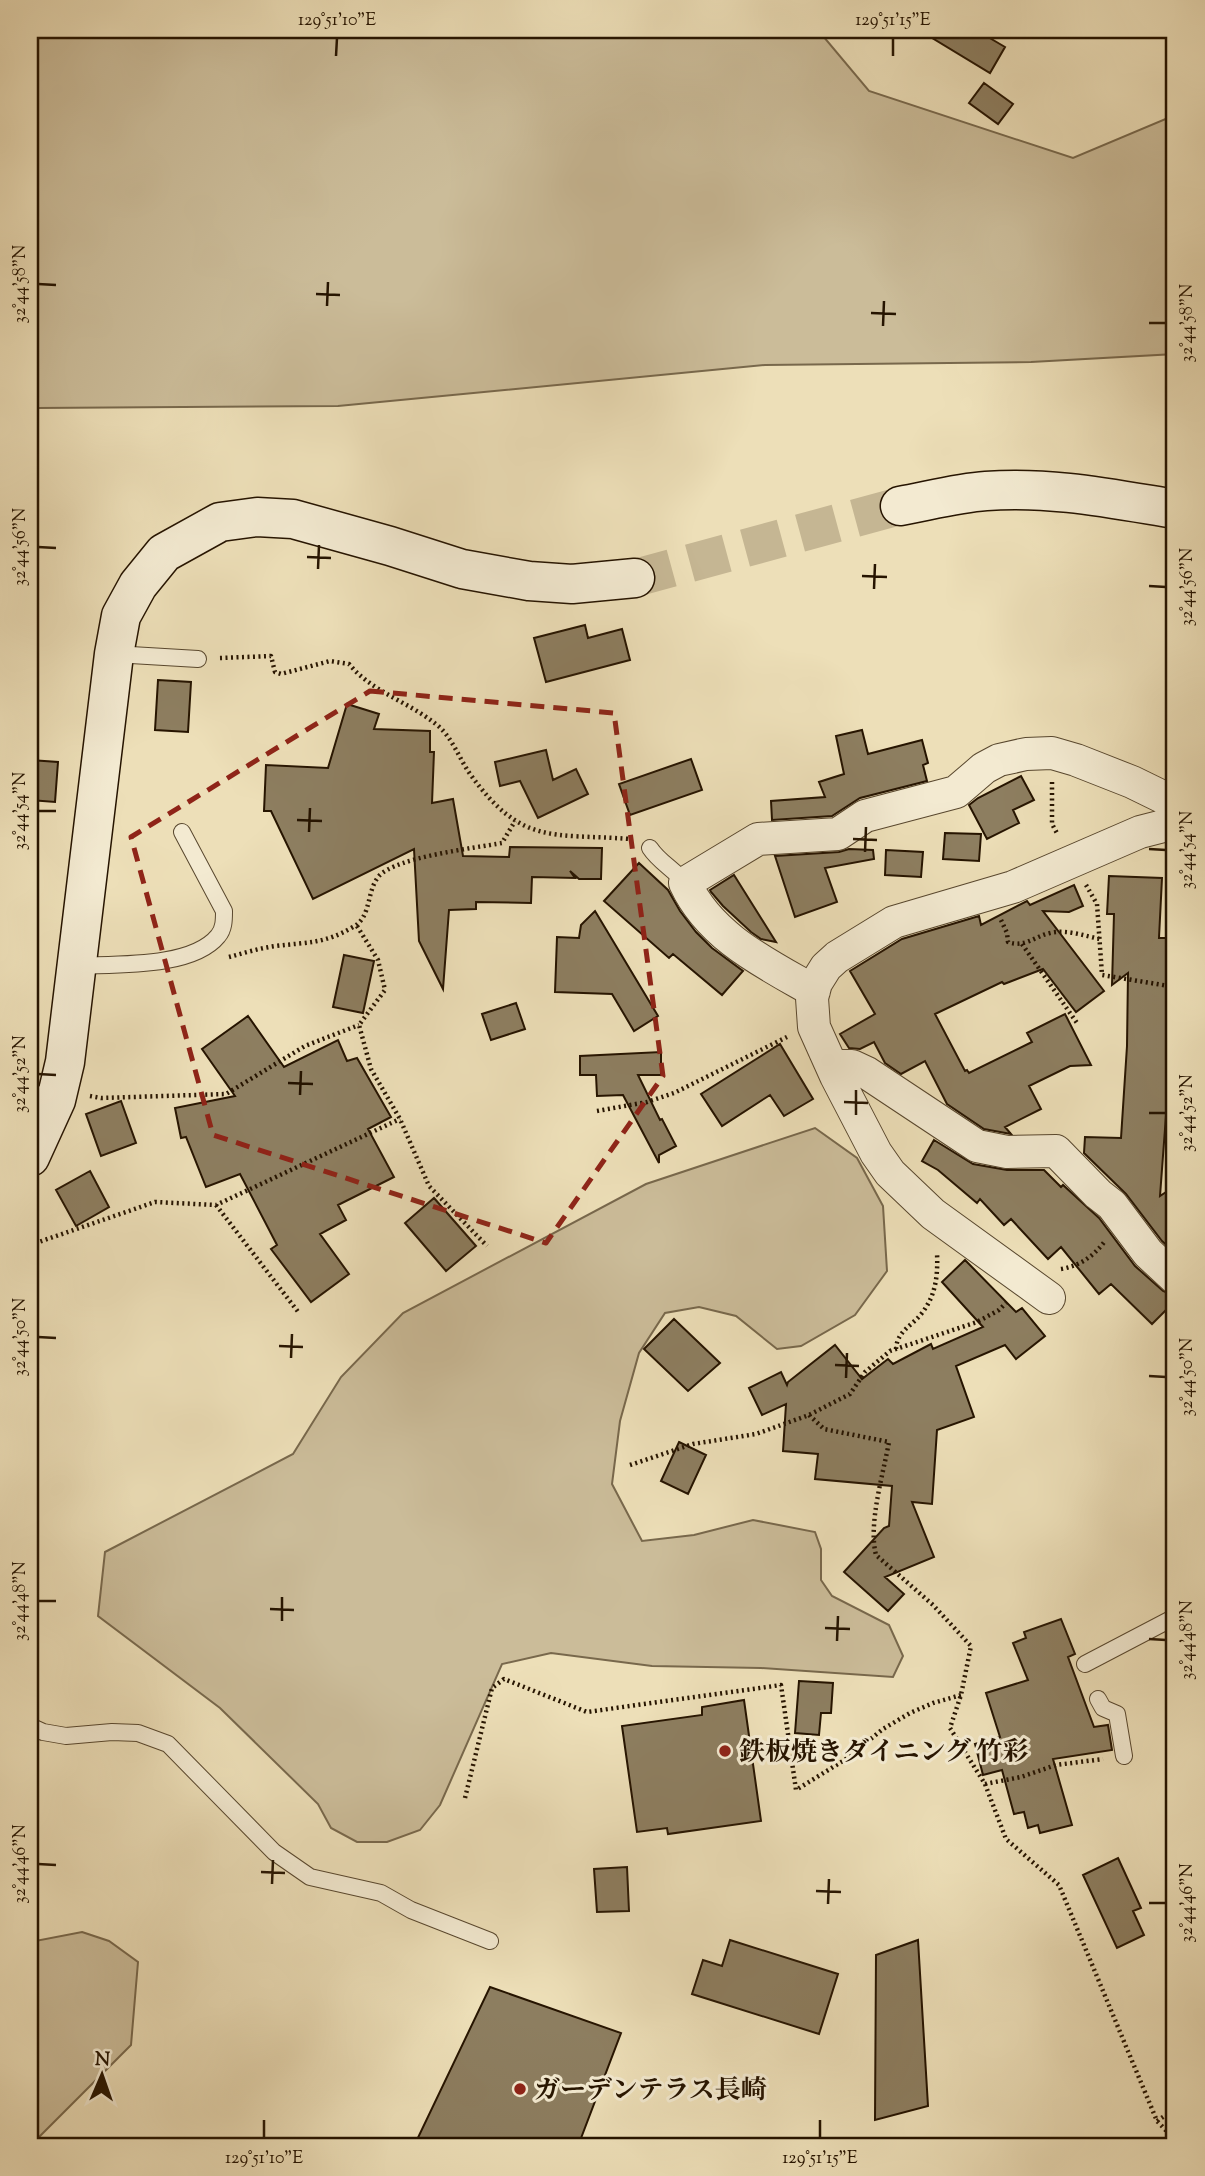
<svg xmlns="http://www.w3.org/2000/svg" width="1205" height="2176" font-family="'Sorts Mill Goudy','Noto Serif JP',serif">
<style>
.green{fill:#cbbc99;stroke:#78684c;stroke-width:2}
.building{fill:#8d7e60;stroke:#261400;stroke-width:2}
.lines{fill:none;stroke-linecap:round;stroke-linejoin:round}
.secondary-tunnel{stroke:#c5b693;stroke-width:38;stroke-dasharray:38 19;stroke-linecap:butt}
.lane-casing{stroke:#58472e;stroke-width:18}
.street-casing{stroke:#58472e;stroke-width:34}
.secondary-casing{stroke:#261400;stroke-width:41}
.path{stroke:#261400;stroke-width:4.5;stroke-dasharray:2 3.5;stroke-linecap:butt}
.lane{stroke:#f3ead1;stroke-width:16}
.street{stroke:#f3ead1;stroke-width:32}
.secondary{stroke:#f3ead1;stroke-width:38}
.marked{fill:none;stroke:#8f2418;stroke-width:5;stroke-dasharray:14 9;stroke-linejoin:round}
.ticks{fill:none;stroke:#261400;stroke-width:2.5}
.poi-dot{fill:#8f2418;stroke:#f3ead1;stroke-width:2.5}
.labels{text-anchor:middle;stroke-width:6;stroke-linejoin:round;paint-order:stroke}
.poi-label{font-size:26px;font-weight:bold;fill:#261400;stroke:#f3ead1;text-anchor:start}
.neatline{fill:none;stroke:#261400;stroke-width:2.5}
.ticks-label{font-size:18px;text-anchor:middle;fill:#261400}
</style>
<rect width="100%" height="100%" fill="#eddfb8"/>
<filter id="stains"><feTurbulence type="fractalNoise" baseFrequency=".00286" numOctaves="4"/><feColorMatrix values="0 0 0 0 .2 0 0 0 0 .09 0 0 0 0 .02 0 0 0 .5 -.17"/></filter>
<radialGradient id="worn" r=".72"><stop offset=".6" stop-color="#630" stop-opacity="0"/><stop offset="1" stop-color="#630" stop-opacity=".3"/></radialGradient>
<!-- green -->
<path class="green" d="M30 30H818L869 91 1073 158 1175 115V354L1031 362 765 365 338 406 37 408 30 406Z
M815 1128 857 1158 883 1206 887 1271 855 1315 801 1346 777 1349 736 1316 699 1307 665 1313 639 1353 620 1421 612 1484 642 1541 694 1535 753 1520 815 1532 821 1549V1580L832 1596 889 1625 903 1656 893 1677 761 1668 652 1666 551 1653 502 1664 440 1805 420 1830 387 1842H357L331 1828 318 1804 220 1708 98 1616 105 1552 293 1454 341 1377 403 1313 646 1184Z
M82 1932 109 1941 138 1962 131 2045 30 2146V1942Z"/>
<!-- building -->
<path class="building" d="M919 30H976L1005 47 990 73Z
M984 83 1013 104 998 124 969 103Z
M585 625 588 638 622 629 630 660 546 682 534 638Z
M158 680 191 682 188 732 155 730Z
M347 704 379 714 374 729 430 731V752H434L432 803 453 799 463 856 509 857 510 847 602 848 601 879H579L570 871 575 878 532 877 531 903 476 902V909L449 910 443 989 419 941 414 849 313 899 271 811H264L266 765 328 768Z
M862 730 868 754 922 740 928 763 923 765 927 781 860 798 832 816 772 820 771 801 825 797 819 782 844 774 836 736Z
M546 750 553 780 576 769 588 794 538 818 520 781 500 786 495 762Z
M691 759 702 790 630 815 619 784Z
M30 760 58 762 55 802 30 800Z
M1021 776 1034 800 1013 810 1019 823 987 839 969 805 978 798Z
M945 833 981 834 979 861 943 859Z
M849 849 873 850 874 859 825 868 837 902 795 917 775 856 839 852Z
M886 850 923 852 921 877 885 875Z
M639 863 668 890 680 911 696 932 712 948 743 971 722 995 673 954 669 958 604 901Z
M734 875 776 942 761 939 751 932 723 906 711 892 710 890Z
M1109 876 1162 878 1159 938H1175V1061L1170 1062 1160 1196 1175 1186V1250L1173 1251 1162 1241 1126 1194 1084 1153 1085 1137 1121 1138 1127 1046 1128 973 1112 985 1114 914H1107Z
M1074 885 1083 906 1069 912 1043 911 1104 991 1076 1012 1043 969 1004 984 1002 982 935 1014 965 1071 967 1070 969 1073 1032 1042 1027 1033 1065 1014 1091 1065 1070 1066 1029 1086 1041 1109 1005 1127 1011 1134 984 1129 947 1104 925 1061 901 1074 885 1063 874 1042 860 1049 849 1048 840 1034 875 1014 850 971 902 939 979 916 981 925 1027 901 1030 905Z
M595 911 658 1016 634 1031 612 994 555 992 557 937 579 938 581 925Z
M344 955 374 961 363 1013 333 1007Z
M516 1003 525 1029 491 1040 482 1014Z
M248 1016 284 1067 338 1040 347 1061 357 1058 391 1117 368 1129 394 1177 338 1205 346 1220 320 1234 349 1274 311 1302 271 1249 277 1245 240 1174 206 1187 186 1137 181 1138 175 1108 235 1096 202 1049Z
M780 1044 813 1099 784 1116 770 1095 722 1126 701 1094Z
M661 1052V1075H638L660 1120 662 1119 676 1146 659 1155V1163L623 1095 597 1096 596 1075H580V1056Z
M121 1101 136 1143 101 1156 86 1114Z
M934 1140 973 1164 1007 1170H1044L1061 1187 1063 1185 1099 1218 1135 1266 1163 1291 1175 1296V1301L1152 1324 1111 1284 1099 1294 1061 1247 1048 1259 1011 1219 1004 1225 980 1199 977 1203 938 1170 922 1161Z
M90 1171 109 1207 76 1226 56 1190Z
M434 1198 476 1246 446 1271 405 1223Z
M965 1260 1016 1312 1022 1308 1045 1336 1016 1359 1005 1345 956 1366 974 1417 937 1430 932 1504 912 1502 934 1557 885 1577 904 1594 888 1611 844 1572 884 1528 889 1526 892 1486 815 1479 818 1454 783 1451 786 1404 762 1415 749 1388 781 1372 787 1385 788 1382 835 1345 862 1379 888 1359 893 1364 931 1344 933 1349 983 1327 942 1282Z
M674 1319 720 1363 688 1391 644 1349Z
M679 1442 706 1455 688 1494 661 1481Z
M1061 1619 1075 1654 1068 1657 1094 1727 1108 1725 1112 1750 1053 1759 1072 1825 1040 1833 1038 1825 1028 1828 1024 1812 1014 1814 1002 1770 983 1775 975 1744 1000 1737 986 1693 1028 1680 1013 1643 1026 1638 1024 1632Z
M799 1681 833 1683 831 1713H821L819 1735 795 1733Z
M744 1700 761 1821 668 1834 667 1828 637 1832 622 1726 702 1715V1707Z
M1118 1858 1141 1908 1133 1911 1144 1935 1117 1948 1083 1875Z
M627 1867 629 1911 597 1912 594 1869Z
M730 1940 838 1974 819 2034 692 1994 703 1960 722 1966Z
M918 1940 928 2106 875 2120 876 1955Z
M490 1987 621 2033 578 2146H414Z"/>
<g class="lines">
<!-- secondary-tunnel -->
<path class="secondary-tunnel" d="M635 578 900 506"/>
<!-- lane casing -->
<g class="lane-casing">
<path id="lane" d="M114 654 198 659
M650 848C659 862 675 870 685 883
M77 966C116 964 192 968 218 936 224 929 224 920 224 911L182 832
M30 1092 56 1100
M1085 1664 1171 1619
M1098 1699 1103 1708 1117 1714 1124 1756
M30 1726 43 1732 66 1736 112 1732 138 1733 168 1744 274 1852 310 1877 381 1893 411 1910 490 1941"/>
</g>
<!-- street casing -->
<g class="street-casing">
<path id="street" d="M814 991C765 963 710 937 685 883L758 839 838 834 865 816 956 792 984 768 999 760 1026 754 1052 753 1076 760 1132 782 1175 803
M832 1066H852L867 1073 977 1146 1007 1152 1056 1151 1098 1194 1112 1205 1148 1253 1175 1278
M1049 1298 933 1214 890 1173 876 1153 836 1076 814 1027 812 998 816 983 826 967 837 957 894 922 1013 887 1140 832 1175 823"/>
</g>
<!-- secondary casing -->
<g class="secondary-casing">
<path id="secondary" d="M900 506C928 501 957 493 986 491 1050 486 1113 499 1175 509
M30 1157 56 1100 65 1062 114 654 121 616 138 585 164 553 220 522 257 517 293 519 390 546 462 569 529 581 572 584 635 578"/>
</g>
<!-- path -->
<path class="path" d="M1014 30 1017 32 1019 30
M220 658 271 656 275 672 281 674 330 661 349 664C372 692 409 702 437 725 452 737 459 758 470 774 522 846 551 833 630 839
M1052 782V824L1058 835
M1086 885 1097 904 1102 975 1175 987
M1001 920 1007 933 1008 942C1025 948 1035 936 1050 933 1066 929 1085 936 1100 939
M357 926 378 960 385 990 359 1025 371 1069 400 1119 429 1186 487 1246
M1022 944 1077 1023
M229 957C244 953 260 948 276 946 308 942 324 944 353 927 372 917 366 891 379 876 396 857 475 848 502 843L515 821
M90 1096 101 1098 226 1094 305 1046 359 1025
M597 1111 647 1102 674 1093 787 1037
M216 1205 299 1313
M30 1245 155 1202 216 1205 400 1119
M1061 1269C1079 1266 1093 1257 1105 1241
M896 1349C897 1331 912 1326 922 1313 936 1295 938 1275 937 1253
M809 1415 824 1429 889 1442C883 1475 868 1524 876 1555L933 1605 971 1646 961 1695 950 1728 985 1784 1006 1839 1059 1885 1157 2121 1175 2140
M630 1465 693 1444 756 1434 809 1415 850 1394 865 1372 890 1351 977 1322 999 1310 1006 1303
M985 1784 1021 1777 1056 1765 1103 1759
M465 1798 492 1688 504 1679 587 1712 781 1685 796 1790 846 1759 883 1729 910 1713 933 1703 961 1695
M1157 2121 1175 2109"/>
<!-- lane -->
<use href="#lane" class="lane"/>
<!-- street -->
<use href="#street" class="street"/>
<!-- secondary -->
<use href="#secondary" class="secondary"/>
</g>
<!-- marked area -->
<path class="marked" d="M370 691 614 713 663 1076 546 1243 213 1135 131 837Z"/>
<!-- ticks -->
<path class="ticks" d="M336 56 337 38M893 56V38M38 284 56 285M316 294 340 295M327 306 328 282M871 313 896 314M1149 323H1166M883 326 884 301M38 547 56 548M307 557 331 558M318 569 319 545M862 576 887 577M1149 586 1166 587M874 589 875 564M38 811H56M297 820 322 821M309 832 310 808M853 839 877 840M1149 849 1166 850M865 852 866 827M38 1074 56 1075M288 1083 313 1084M300 1095 301 1071M844 1102 868 1103M1149 1113H1166M856 1115V1090M38 1337 56 1338M279 1346 303 1347M291 1358 292 1334M835 1365 859 1366M1149 1376 1166 1377M846 1378 847 1353M38 1601H56M270 1609 294 1610M282 1621V1597M825 1628 850 1629M1149 1639 1166 1640M837 1641 838 1616M38 1864 56 1865M261 1872 285 1873M272 1884 273 1860M816 1891 841 1892M1149 1903H1166M828 1904 829 1879M264 2138V2120M820 2138V2120"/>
<!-- markers -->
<g class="poi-dot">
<circle cx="725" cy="1751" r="7"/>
<circle cx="520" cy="2089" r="7"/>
</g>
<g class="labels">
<!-- poi labels -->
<g class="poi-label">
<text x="739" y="1760">鉄板焼きダイニング 竹彩</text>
<text x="534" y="2098">ガーデンテラス長崎</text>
</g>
</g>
<!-- margin -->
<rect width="1205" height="2176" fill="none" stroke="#eddfb8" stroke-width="77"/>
<!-- north arrow -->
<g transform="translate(102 2075) rotate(2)" stroke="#f3ead1" stroke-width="5" paint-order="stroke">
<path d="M0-5L12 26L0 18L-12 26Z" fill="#261400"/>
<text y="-10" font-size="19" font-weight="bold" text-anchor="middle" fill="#261400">N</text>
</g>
<rect x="38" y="38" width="1128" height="2100" class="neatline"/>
<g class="ticks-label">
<text x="337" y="25">129°51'10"E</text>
<text x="893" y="25">129°51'15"E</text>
<text transform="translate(19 284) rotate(-90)" y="6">32°44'58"N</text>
<text transform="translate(1186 323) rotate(-90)" y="6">32°44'58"N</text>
<text transform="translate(19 547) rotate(-90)" y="6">32°44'56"N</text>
<text transform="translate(1186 587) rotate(-90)" y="6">32°44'56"N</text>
<text transform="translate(19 811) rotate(-90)" y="6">32°44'54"N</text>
<text transform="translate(1186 850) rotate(-90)" y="6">32°44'54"N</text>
<text transform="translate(19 1074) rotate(-90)" y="6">32°44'52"N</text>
<text transform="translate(1186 1113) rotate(-90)" y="6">32°44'52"N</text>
<text transform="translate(19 1337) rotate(-90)" y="6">32°44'50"N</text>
<text transform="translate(1186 1377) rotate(-90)" y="6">32°44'50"N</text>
<text transform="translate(19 1601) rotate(-90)" y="6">32°44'48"N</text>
<text transform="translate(1186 1640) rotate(-90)" y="6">32°44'48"N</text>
<text transform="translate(19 1864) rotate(-90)" y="6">32°44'46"N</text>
<text transform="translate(1186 1903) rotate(-90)" y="6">32°44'46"N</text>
<text x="264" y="2163">129°51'10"E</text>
<text x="820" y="2163">129°51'15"E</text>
</g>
<rect width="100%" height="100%" filter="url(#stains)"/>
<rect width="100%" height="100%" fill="url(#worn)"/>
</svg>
